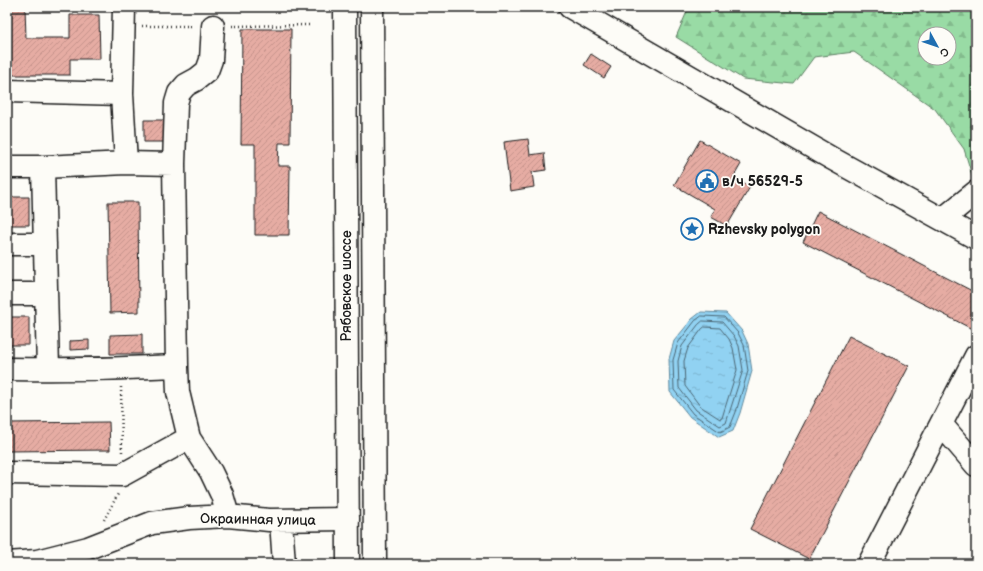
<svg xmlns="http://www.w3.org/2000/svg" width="983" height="571" font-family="'Balsamiq Sans',sans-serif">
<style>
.forest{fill:url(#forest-firs);stroke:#5a7c60;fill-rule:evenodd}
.water{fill:url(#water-ripples);stroke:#62899c}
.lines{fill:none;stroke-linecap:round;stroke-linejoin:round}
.shore{stroke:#4b6572;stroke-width:1}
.building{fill:url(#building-hatch);stroke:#1c1c1c}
.minor-casing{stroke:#1c1c1c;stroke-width:25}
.major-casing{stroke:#1c1c1c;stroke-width:25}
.path{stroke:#1c1c1c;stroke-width:2.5;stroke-dasharray:1 3;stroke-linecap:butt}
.minor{stroke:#fdfcf7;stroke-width:22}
.major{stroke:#fdfcf7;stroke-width:22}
.labels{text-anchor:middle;stroke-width:3.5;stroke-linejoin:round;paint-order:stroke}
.poi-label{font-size:14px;font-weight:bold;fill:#1c1c1c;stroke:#fdfcf7;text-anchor:start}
.street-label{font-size:14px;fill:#1c1c1c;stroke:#fdfcf7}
</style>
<defs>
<pattern id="forest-firs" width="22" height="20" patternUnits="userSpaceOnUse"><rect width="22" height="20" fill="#99dba5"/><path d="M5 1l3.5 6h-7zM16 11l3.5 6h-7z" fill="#83bb8d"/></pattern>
<pattern id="water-ripples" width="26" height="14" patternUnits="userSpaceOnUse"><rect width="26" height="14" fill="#91d2f2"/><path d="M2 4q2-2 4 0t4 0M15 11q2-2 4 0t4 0" fill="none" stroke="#7cb4cf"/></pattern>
<pattern id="building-hatch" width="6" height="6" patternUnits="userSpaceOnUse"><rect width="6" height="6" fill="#e6aca3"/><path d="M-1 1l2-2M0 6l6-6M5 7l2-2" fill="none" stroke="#c5938c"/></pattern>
</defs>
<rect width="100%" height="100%" fill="#fdfcf7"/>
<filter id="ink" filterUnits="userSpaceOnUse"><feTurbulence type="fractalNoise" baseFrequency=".025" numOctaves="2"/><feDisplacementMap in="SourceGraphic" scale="8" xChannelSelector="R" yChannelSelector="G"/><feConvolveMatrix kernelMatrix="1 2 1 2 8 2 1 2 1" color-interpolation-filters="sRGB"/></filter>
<g filter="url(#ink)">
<!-- forest -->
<path class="forest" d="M689 7H976V181L974 182 964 149 935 109 854 52 814 57 794 84 743 79 676 37ZM925 34H949V58H925Z"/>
<!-- water -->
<path class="water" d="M701 312 726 313 742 331 748 344 752 371 740 413 733 431 719 437 690 417 670 392 669 359 674 341 692 319Z"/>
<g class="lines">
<!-- shore -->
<path class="shore" d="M702 316 724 317 738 333 744 345 748 371 736 412 730 427 720 432 693 414 674 390 673 360 678 343 695 321Z
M703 321 722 322 734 336 739 346 743 370 726 423 720 426 696 410 679 388 678 361 682 346 698 325Z
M705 327 720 328 729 339 733 348 737 370 725 408 722 418 720 419 700 406 685 386 684 361 688 348 702 329Z"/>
</g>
<!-- building -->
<path class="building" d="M7 7H25L26 38H70V15H99L100 59H70V75H7Z
M242 29H291L290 143H279L278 166H290L289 235H255V144H241Z
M591 54 611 67 604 78 584 65Z
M144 120H164V142H144Z
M528 139 530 155 544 153 546 170 532 172 534 187 510 191 504 142Z
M700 140 741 164 733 178 750 187 727 226 711 217 715 209 674 185Z
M7 197H29V225H7Z
M108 202H138L139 312 110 313Z
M818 211 976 293V331L803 242Z
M7 317H29V345H7Z
M142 334V354H110V335Z
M849 336 909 366 809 559 750 529Z
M89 340V349L70 350V341Z
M109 422 110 450 7 451V423Z"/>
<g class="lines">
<!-- minor casing -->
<g class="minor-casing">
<path id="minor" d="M124 7 122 94 126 163 174 164 177 366 178 392 189 438 211 472 222 495 228 516
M570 7 831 158 976 238
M7 91 122 94
M174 164 176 103 179 93 186 85 197 79 207 71 211 60 213 26
M7 167H43L126 163
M43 167 48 369
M943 219 976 192
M7 244H45
M7 294H46
M7 369C64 370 120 369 177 366
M941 424 976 465
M7 473 122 475 189 438
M281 521 284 564
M7 563 37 561 88 548 152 523 189 518 228 516 269 520 348 519
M869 564 976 356"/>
</g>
<!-- major casing -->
<g class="major-casing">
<path id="major" d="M345 7 348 564
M372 7 375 564"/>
</g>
<!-- path -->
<path class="path" d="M142 26H193
M232 26 310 25
M121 387 122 452
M104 520 118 494"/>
<!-- minor -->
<use href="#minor" class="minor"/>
<!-- major -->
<use href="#major" class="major"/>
</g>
</g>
<!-- icons -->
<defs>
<g id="civic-ring" transform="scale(1.15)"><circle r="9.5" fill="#fdfcf7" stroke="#1f6fb2" stroke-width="1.5"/><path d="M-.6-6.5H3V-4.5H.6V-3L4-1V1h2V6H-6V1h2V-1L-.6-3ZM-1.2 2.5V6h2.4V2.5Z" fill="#1f6fb2"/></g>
<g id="sight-ring" transform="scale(1.15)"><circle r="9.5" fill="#fdfcf7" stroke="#1f6fb2" stroke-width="1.5"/><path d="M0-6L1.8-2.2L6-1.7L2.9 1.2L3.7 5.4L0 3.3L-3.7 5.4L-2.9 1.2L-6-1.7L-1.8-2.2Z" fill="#1f6fb2"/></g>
</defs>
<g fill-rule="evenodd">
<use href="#civic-ring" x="707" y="181"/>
<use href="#sight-ring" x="692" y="229"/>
</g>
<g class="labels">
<!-- poi labels -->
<g class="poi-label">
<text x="722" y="186">в/ч 56529-5</text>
<text x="708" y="234">Rzhevsky polygon</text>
</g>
<!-- street labels -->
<g class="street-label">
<text transform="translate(346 286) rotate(-90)" y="5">Рябовское шоссе</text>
<text transform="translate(258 519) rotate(1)" y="5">Окраинная улица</text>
</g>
</g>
<!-- margin -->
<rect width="983" height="571" fill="none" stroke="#fdfcf7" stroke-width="24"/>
<rect x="12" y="12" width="959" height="547" fill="none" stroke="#1c1c1c" stroke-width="1.5" filter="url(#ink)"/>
<!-- north arrow -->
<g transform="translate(937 46) rotate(130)"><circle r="19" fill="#fdfcf7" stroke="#a3a29f"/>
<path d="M0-3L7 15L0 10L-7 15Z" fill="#1f6fb2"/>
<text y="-6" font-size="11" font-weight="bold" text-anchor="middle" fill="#1c1c1c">С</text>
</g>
</svg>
